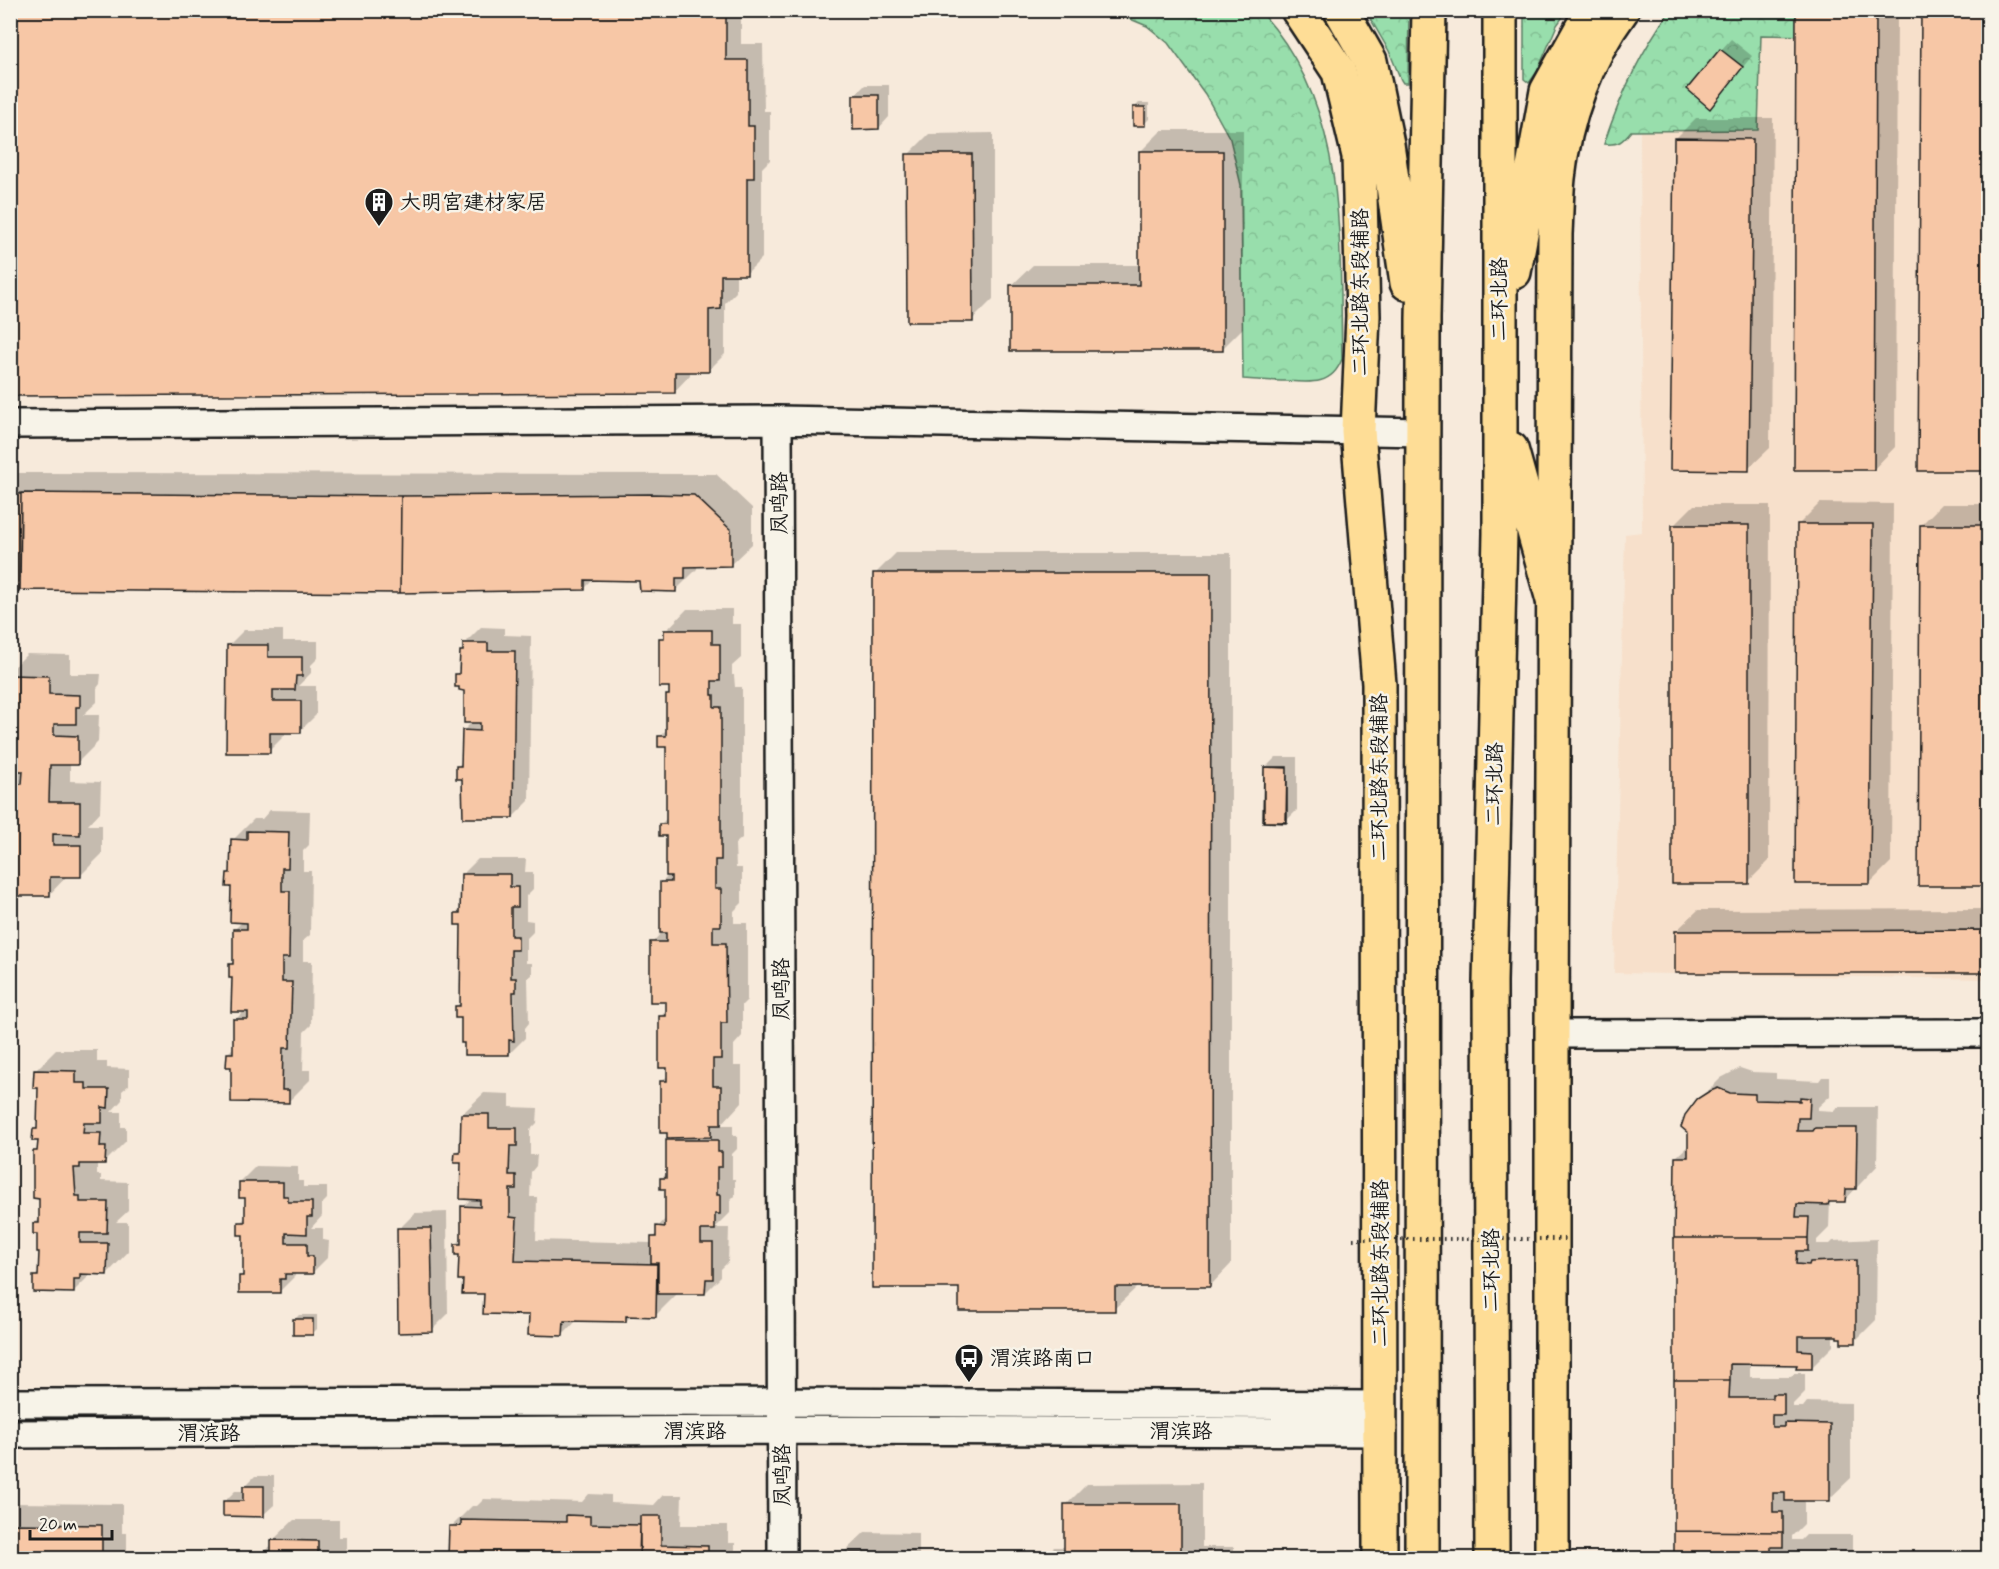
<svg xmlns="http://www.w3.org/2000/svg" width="1999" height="1569" font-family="Mynerve,'LXGW WenKai TC',sans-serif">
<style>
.built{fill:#f7e0cb}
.forest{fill:url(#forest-crowns);stroke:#5a7d64;stroke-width:1.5}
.shadow{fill:#0003;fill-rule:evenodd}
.building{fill:#f7c7a6;stroke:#1c1c1c;stroke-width:1.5}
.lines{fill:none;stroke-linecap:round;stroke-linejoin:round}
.minor-casing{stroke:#1c1c1c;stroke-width:32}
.major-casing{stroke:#1c1c1c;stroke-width:38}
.highway-casing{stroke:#1c1c1c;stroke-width:38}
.minor{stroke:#f7f3e8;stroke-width:27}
.major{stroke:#fedd96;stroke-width:33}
.highway{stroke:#fedd96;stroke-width:33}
.path-bridge{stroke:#1c1c1c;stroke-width:4;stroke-dasharray:1.5 4.5;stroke-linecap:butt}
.labels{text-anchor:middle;stroke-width:5;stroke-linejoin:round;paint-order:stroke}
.poi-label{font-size:21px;fill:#1c1c1c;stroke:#f7f3e8;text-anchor:start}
.street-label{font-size:21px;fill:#1c1c1c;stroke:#f7f3e8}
</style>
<defs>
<pattern id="forest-crowns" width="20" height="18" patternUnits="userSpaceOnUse" patternTransform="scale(1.5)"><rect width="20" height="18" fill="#98deac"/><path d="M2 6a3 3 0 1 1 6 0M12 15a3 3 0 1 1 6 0" fill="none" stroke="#82be93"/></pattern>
</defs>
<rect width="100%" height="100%" fill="#f7eadb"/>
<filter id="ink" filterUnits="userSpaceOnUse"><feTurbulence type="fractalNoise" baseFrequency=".0167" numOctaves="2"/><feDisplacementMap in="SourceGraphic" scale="12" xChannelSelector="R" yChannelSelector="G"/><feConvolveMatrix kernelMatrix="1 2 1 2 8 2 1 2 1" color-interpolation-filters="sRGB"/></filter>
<g filter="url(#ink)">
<!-- built -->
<path class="built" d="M1835 11H1988V979L1614 973 1625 534 1642 532 1640 131 1758 129 1761 35 1812 36Z"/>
<!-- forest -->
<path class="forest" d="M1111 11H1260C1349 107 1339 238 1342 359 1332 386 1310 383 1286 381 1271 381 1257 380 1243 379L1241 185 1230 139 1205 94 1168 43 1147 26Z
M1366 11H1409L1408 83H1403L1401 80 1389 51Z
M1524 11H1567L1557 25 1537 72 1529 83 1524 79Z
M1670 11H1835L1812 36 1761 35 1758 130 1631 131C1622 142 1619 145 1604 144 1620 96 1640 52 1670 11Z"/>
<!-- shadow -->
<path class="shadow" d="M10 10H741V44H763L764 111H770V160L762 168V258L746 274H736V292L725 303V354L709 370H690V375L674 392Z
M1798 10H1897L1895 447 1874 469Z
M1922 10H1988V469H1920Z
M1731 39 1752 56 1710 107 1721 50Z
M865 85H889V117L879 128 854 96Z
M1139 103H1149V119L1144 124 1134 108Z
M1696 118H1773L1770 448 1748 469 1675 139Z
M1162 130H1243V328L1222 349 1011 286 1033 265H1140V152Z
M993 133V299L972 320 908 155 929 134Z
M10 473 716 474 752 508V544L730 565H697V569L676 590 641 579H594L584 589 21 587 18 590H10Z
M1820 503 1893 504 1891 862 1870 883 1798 525Z
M1942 504H1988V884H1919L1921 525Z
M1694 505H1770L1769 861 1748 882 1673 526Z
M896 553H1231V1264L1210 1286H1136V1288L1114 1309 961 1287 875 574Z
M687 609H732V624H741V658L732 666V675H734L735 687H742V838L735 844 736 868H742V903L734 911V923H747V1000L742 1005V1036L734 1045V1066H742V1102L721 1125H733V1136H737V1149L732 1154V1179H735V1196L730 1201V1213L715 1228H729L728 1262 721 1269V1277L705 1293 677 1294 656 1315H632L626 1321 577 1320 563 1335 530 1314 485 1293 464 1278 460 1254 456 1244 463 1238V1207L472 1198 462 1162 456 1152 462 1147V1114L484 1093 510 1094V1107L538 1108 537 1123 530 1130V1155H537L536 1166 531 1172 530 1197H537L536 1240 652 1243 653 1237 658 1232V1227L666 1218 667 1187 661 1179 667 1173V1140L672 1136 662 1082 668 1075 661 1016 667 1010V1000L652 943 661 933V883L669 875 667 834 660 825 668 817 667 745 660 736 667 729V696L670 693 661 639 666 634V631Z
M481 627 504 628V635L531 636 529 801 513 817 463 778 457 767 463 761V731L473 721 466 689 456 675 461 670V652L465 648V643Z
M244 630H283V641H318V658L311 665V673L298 686H316V715L300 731H285V735L269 751 228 646Z
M27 654 70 655V674H101L100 684 97 688V702L83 715H99L98 742 77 763H70V781L101 782 100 812 88 825H102V854L80 876 68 875 49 895 10 800V779L20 769 10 705V671Z
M1276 757H1297V810L1286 821 1265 768Z
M270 810 310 811 309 845 303 851V871H311L310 935 303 941V961H312L311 1025 304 1032 303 1070H310V1080L288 1102 233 1066 228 1053 234 1047 235 1020 244 1011 230 965 234 961 235 929 243 921 228 874 232 870 233 840 254 819H262Z
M478 859H526L525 872H533V889L526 896V920L533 921V932L526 939V963H532V975L528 978 529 1023 525 1028V1038L509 1054 462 1017 456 1006 462 1001V924L456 913 462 908V875ZM511 985H514L515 1036 512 1039Z
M1988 909V971L1676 972V931L1698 910Z
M56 1050H97V1062H107V1068L129 1069V1085L122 1091V1100L111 1112H121V1127H126V1141L105 1162H97V1175H101V1181L128 1182V1211L116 1222H128V1252L107 1274 92 1273 74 1291 35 1276 40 1271 39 1232 34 1224 41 1217V1197L35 1152 39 1147V1140L34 1130 38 1126 39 1087 35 1071Z
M1740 1068 1752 1072 1776 1073V1079L1819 1081 1822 1077H1830V1096L1818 1107V1110L1834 1111 1838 1107H1878L1877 1166 1844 1201H1830L1829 1228 1817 1240V1244H1830L1833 1241 1877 1239 1876 1320 1855 1341 1839 1335H1833V1346L1812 1367 1799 1363H1750V1377H1791L1795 1373H1805V1392L1793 1404V1407H1803L1807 1402 1851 1403V1478L1829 1499H1804V1524L1792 1536V1540H1801L1806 1535H1852V1558H1676V1157L1690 1144 1699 1100 1721 1078Z
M256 1166 298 1167V1181H303V1187H327V1199L322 1204V1216L311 1228H323V1240L329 1241 328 1257 312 1273H295V1276L279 1292 241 1276 244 1273 245 1233 240 1223 247 1216V1197L240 1182Z
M447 1212 448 1314 432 1330 399 1229 415 1213Z
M299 1315H317V1329L312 1334 294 1320Z
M255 1476H274V1505L263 1515 225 1501 235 1491H245V1486Z
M1202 1483V1547H1234V1558H1043L1054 1547H1066V1505L1087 1484Z
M589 1494 611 1495V1503L654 1505 663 1495H682L681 1525H728V1543H735V1558H561V1556H558V1558H450L451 1527 472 1506H477L484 1499 582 1502Z
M10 1503 122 1504V1533H127V1558H10Z
M294 1520H339V1537H347L346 1558H265V1552L272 1544V1541Z
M865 1532 919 1533V1558H843V1553Z"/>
<!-- building -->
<path class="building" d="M10 10H726V60H748V126H754V178H747V275H721V309L709 310V372H675V393L10 396Z
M1796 10H1876L1874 470H1794Z
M1921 10H1988V471H1918Z
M1720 49 1743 67 1710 109 1687 89Z
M853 95H879V129L853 130Z
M1133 107H1145V126H1133Z
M1674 138 1753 139 1749 471 1670 470Z
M1139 151H1223V351H1010V285H1139Z
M906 154H972L973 322H907Z
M21 493 401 496 400 593 20 590Z
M10 494H21L19 592H10Z
M651 494 694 495 731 530V566L685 567V578H676V592L640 591 639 581 585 580V590L400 593 401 496Z
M1797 524H1873L1870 884H1795Z
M1672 525H1749V884H1672Z
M1920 525H1988V886H1918Z
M873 573H1211L1210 1287H1115V1311H959V1288H872Z
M664 630H712V644H720V681H712V695H714V707H721V860H715V889H721V926H713V943H726L727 1023H721V1059H713V1086H721V1125H711V1137L667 1138V1133H660V1081H667V1068H659V1016H666V1002H650V942H666V933H660V882H671V876H666V836H659V824H666V747H658V736H666V695H669V687H659V638H664Z
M463 643H488V651H515L513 818H463L462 779H456V766H461L462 730 480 731V723H464V691L459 690V687H455V674H459L460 651H463Z
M227 645H268V657H302V676H296L295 690H273V701H301V733H270V753H226Z
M10 675 49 676V694L80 695V707H76V724H54V735L78 736V765H50L49 802H80V835L53 834V845H81V877H50V896H10V784H22L23 771H11Z
M1264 767 1287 768 1286 823 1263 822Z
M1264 767H1287V822H1264Z
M247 831 289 832 288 868H282V891H290L289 958H282V982H292L290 1048H283L282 1090H289V1103L231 1102V1067H226L227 1053H233V1019H248V1012H231L232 978H229V964H233V929H247V923L230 922 231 887H226L227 873H230L231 839 247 840Z
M461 874H510V887H518V907H511V936H518V950H511V978H516V992H513L514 1041 509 1040V1055H464V1043H461V1018H455V1006H460L461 925H455V913H460Z
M1988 930V973H1675V931Z
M34 1070 76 1071V1083H86V1089H109L108 1108 102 1107V1123H84L83 1133H101L100 1147H106L105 1164H80V1168H74L76 1196H80V1202H108L107 1233H80V1243H108L107 1275 80 1274V1279H74V1293L33 1292V1276H38L39 1252H37V1234H33V1223H39V1199L33 1198V1151H37L38 1141H32L33 1129H37L38 1088H33Z
M1718 1088 1730 1093 1755 1094V1100L1800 1101V1097L1810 1098 1809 1118H1798L1797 1131H1813L1815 1128H1857L1856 1189H1846L1845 1202H1829L1828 1205 1797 1204 1796 1217H1809L1808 1238H1674L1675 1157H1688V1133L1681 1127 1685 1115 1697 1099 1708 1092Z
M461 1114H489V1128H517V1146H510L509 1175H516V1189H510V1217L517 1218 515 1261 657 1264 656 1317 626 1316V1322L564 1321 563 1336 528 1335 529 1315 483 1314 484 1294H462L463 1280H458L459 1255H455V1244H461V1206L480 1207V1200L460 1199 461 1163H454L455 1152H460Z
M666 1140H718V1152H722V1167H717V1195H720V1214H715V1230H701V1243H713V1279H706L705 1294H658V1263H651V1237H656V1226L665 1227V1189H660V1178H666Z
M239 1182H283V1196H288V1202H312V1217H307V1234L286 1233V1243H307V1256H313V1274H285V1279H280V1293H239V1276H243V1235H238V1222H245V1198H239Z
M397 1228H431L433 1332 398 1333Z
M1674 1238H1808V1251H1797L1796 1264 1809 1265 1810 1262 1856 1260V1343H1841V1338H1837V1336H1798V1350L1812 1351V1369H1796L1797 1365 1730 1364V1380H1674Z
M293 1319H313V1335H293Z
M1674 1380H1730L1729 1398H1772V1394H1784V1415H1772V1427H1784V1423L1830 1424V1501H1785V1493H1773V1512H1783V1532L1674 1531Z
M243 1486H264V1517L223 1516V1501H243Z
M1064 1504H1181V1558H1064Z
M566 1515 590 1516V1524L640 1525 639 1558H448L449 1526H461V1520L566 1522Z
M640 1516H661V1545L708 1546V1558H640Z
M10 1524 102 1525V1553H106V1558H10Z
M1674 1531 1783 1532V1547H1771V1558H1674Z
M271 1540 318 1541V1558H326H263L264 1551H271Z
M842 1553H899L898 1558H842Z
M1783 1555H1831V1558H1783Z"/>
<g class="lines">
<!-- minor casing -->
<g class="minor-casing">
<path id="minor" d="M778 420 782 1558
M10 424 778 420 1423 432
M1552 1034 1988 1033
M10 1403 782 1402 1380 1405
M10 1434 783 1430 1380 1432"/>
</g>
<!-- major casing -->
<g class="major-casing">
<path id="major" d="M1298 10 1339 72 1359 156 1363 316 1358 431 1379 684 1380 1558
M1552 1558V1034L1555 234C1556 216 1556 197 1558 178 1564 119 1586 59 1622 10"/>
</g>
<!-- highway casing -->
<g class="highway-casing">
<path id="highway" d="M1341 10 1370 61 1387 144 1407 283
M1514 272 1547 91 1592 10
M1511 449 1553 600
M1422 1558 1423 319 1429 10
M1492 1558 1490 982 1500 533V10"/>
</g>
<!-- minor -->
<use href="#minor" class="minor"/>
<!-- major -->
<use href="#major" class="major"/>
<!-- highway -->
<use href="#highway" class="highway"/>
<!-- path-bridge -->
<path class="path-bridge" d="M1353 1239H1575"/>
</g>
</g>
<!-- icons -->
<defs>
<g id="building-pin" transform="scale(1.5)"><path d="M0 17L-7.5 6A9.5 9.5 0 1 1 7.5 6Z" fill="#1c1c1c" stroke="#f7f3e8"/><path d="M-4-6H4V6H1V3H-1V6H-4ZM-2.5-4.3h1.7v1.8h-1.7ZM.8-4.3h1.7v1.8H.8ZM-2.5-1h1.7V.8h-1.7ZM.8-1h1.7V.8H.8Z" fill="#fff"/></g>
<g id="bus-pin" transform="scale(1.5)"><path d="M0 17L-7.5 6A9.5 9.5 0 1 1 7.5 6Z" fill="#1c1c1c" stroke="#f7f3e8"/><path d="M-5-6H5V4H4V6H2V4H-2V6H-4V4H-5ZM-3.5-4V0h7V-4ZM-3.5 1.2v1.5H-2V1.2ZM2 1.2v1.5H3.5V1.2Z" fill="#fff"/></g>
</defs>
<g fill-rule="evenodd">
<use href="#building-pin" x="379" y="202"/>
<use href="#bus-pin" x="969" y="1358"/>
</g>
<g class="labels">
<!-- poi labels -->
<g class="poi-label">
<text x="400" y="209">大明宫建材家居</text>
<text x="990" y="1365">渭滨路南口</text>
</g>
<!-- street labels -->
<g class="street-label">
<text transform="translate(1360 292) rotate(-90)" y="7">二环北路东段辅路</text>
<text transform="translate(1499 299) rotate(-90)" y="7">二环北路</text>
<text transform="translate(779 503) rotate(-90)" y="7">凤鸣路</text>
<text transform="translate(1379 777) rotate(-90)" y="7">二环北路东段辅路</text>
<text transform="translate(1494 784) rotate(-89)" y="7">二环北路</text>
<text transform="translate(781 989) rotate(-90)" y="7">凤鸣路</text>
<text transform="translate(1380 1263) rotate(-90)" y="7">二环北路东段辅路</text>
<text transform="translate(1491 1270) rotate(-90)" y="7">二环北路</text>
<text x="695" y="1438">渭滨路</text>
<text x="1181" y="1438">渭滨路</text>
<text x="209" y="1440">渭滨路</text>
<text transform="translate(782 1475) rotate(-90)" y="7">凤鸣路</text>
</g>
</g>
<!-- margin -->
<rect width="1999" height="1569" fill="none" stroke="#f7f3e8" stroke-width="36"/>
<rect x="18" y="18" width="1963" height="1533" fill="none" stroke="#1c1c1c" stroke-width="2" filter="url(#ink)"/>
<!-- scale -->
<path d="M30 1530v9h82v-9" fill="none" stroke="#1c1c1c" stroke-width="3"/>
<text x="39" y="1530" font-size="18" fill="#1c1c1c" stroke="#f7f3e8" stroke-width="4.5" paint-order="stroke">20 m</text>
</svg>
